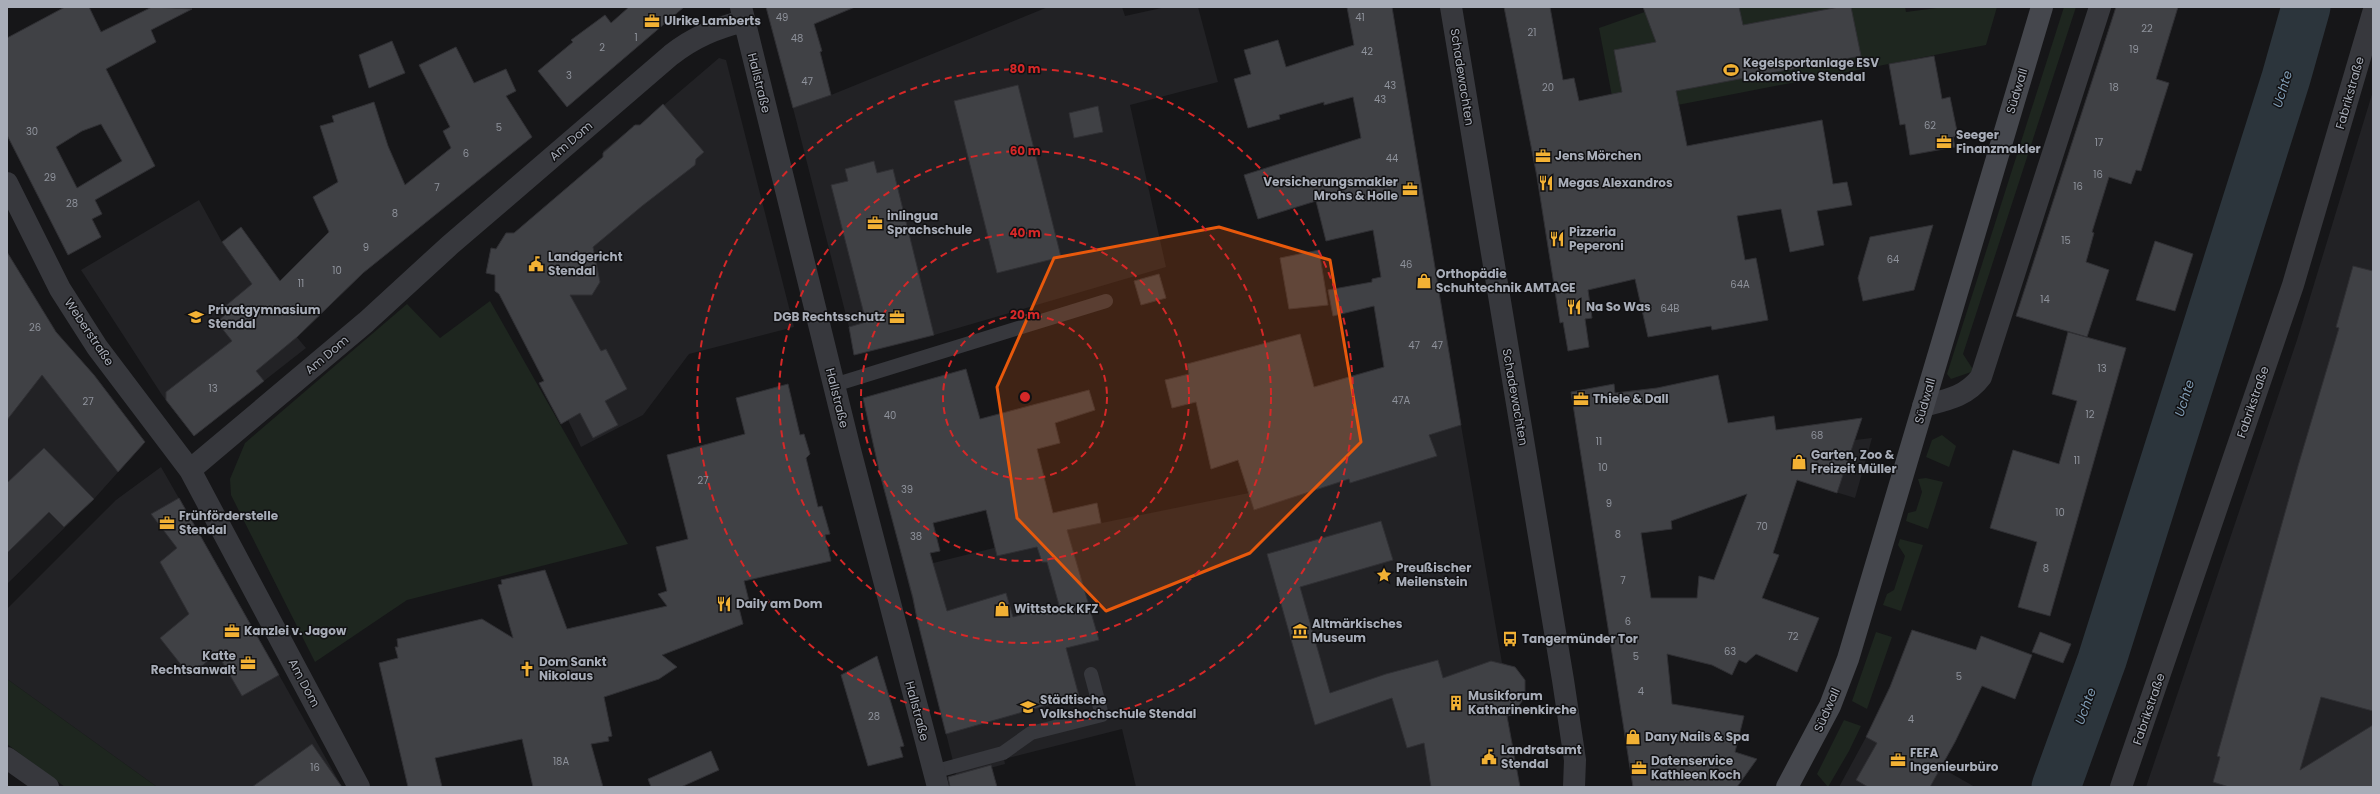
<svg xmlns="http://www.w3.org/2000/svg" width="2380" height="794" font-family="Poppins,sans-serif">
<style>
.built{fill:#222225}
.green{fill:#1e261f}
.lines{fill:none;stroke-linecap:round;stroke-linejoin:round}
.river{stroke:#2c353c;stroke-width:49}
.building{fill:#404145;stroke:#303034;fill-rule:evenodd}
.lane{stroke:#37383d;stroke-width:14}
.street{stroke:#37383d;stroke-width:22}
.secondary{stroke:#45474d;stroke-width:22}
.marked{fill:#e8590c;fill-opacity:0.2;stroke:#e8590c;stroke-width:3;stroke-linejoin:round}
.ring{fill:none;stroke:#d62828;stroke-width:2;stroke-dasharray:7 5}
.labels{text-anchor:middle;stroke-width:3;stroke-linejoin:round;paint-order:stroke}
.number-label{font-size:10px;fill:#8e929b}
.poi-label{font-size:12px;font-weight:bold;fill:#a8adb8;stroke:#111113;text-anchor:start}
.street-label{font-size:12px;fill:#a8adb8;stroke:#111113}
.water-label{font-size:13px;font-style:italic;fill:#7f9bb3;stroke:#111113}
.centre{fill:#d62828;stroke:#111113;stroke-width:2}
.ring-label{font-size:12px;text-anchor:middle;font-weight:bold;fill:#d62828;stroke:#111113;stroke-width:3;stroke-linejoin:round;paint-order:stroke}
</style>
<rect width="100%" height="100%" fill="#161618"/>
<!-- built -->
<path class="built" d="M1048 7H1122L1125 16 1166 7H1198L1218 82 1130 105 1166 267 934 335 854 355 849 327 793 108 831 95Z
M719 58 726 60 794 327 689 354 643 415 581 447 568 420 561 424 539 383 544 381 498 276 486 273 491 248 504 250V237L506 233 513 234 606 154 603 153V151L633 127V125H635L636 129Z
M2373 91V787H2146L2297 340Z
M199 200 222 242 252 284 306 348 194 436 162 395 81 270Z
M79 358 145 442 94 499 7 584V390Z
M1461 425 1502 663 1506 664 1505 669 1512 673 1517 669 1520 674 1515 701 1520 705 1517 709 1512 705 1505 711 1520 787H1136L1122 729 1004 759 1005 764 957 777 905 570 1067 530 1249 493Z
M1872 438 1855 498 1771 472 1855 440Z
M161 467 220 570 342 787H157L7 679V609L116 500Z
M1871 728 1975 787H1839Z"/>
<!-- green -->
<path class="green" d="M1659 7H1905L1906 12 1944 7H1997L1986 45 1616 117 1599 28Z
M2064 7H2076L1963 354 1974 371 1951 379 1947 374Z
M490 301 628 544 407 600 315 662 231 495 230 479 245 443 407 304 440 338Z
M1942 435 1956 446 1949 467 1926 457 1932 440Z
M1926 478 1943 482 1928 529 1906 521 1908 513 1916 511 1922 492 1918 479Z
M1900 539 1923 545 1901 611 1883 605 1887 594 1894 590 1905 556 1898 545Z
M1876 632 1892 637 1867 709 1852 701Z
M7 679 157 787H65L7 744Z
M1844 720 1861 726 1849 751 1828 787 1817 774Z"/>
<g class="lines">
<!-- river -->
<path class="river" d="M2056 787 2102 660 2286 78 2306 7"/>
</g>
<!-- building -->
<path class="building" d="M65 7H89L101 32 152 7 192 9 151 30 156 42 106 69 155 166 95 200 102 214 92 219 101 237 68 255 7 135V38ZM101 124 122 161 77 188 56 147 82 131Z
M629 7H684L567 107 538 71 573 42 571 40 605 15 611 23Z
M766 7H855L814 24 822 51 820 52 831 95 793 108Z
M1347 7H1392L1461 425 1429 435 1437 456 1350 483 1349 479 1254 510 1238 460 1211 469 1196 402 1172 408 1165 380 1189 374 1187 364 1300 334 1314 387 1384 367 1374 306 1333 316 1328 290 1372 282V279L1381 277 1373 230 1326 241 1316 201 1258 219 1244 175 1361 138 1353 97 1324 105V102L1279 115 1280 119 1248 128 1234 79 1251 74 1244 50 1278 40 1286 67 1354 45Z
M1504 7H1550L1563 80 1574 78 1579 101 1622 92 1614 50 1656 42 1643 7H1739L1743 25 1839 7H1851L1861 56 1676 91 1687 146 1822 120 1833 184 1847 182 1852 205 1817 211 1824 245 1790 252 1781 209 1737 216 1745 260 1756 258 1768 320 1712 330 1711 326 1648 337 1635 279 1588 290 1592 318 1585 319 1589 347 1568 351 1563 322 1560 323 1537 177Z
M2116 7H2178L2156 79 2169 83 2141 171 2136 170 2131 184 2109 177 2092 232 2094 233 2086 262 2109 270 2087 337 2016 316Z
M392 41 405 73 369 88 359 55Z
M456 47 474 83 506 69 516 91 506 96 532 137 363 273 297 337 256 371 264 381 194 436 166 400V392L232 341 217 322 227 313 223 308 252 284 222 242 241 227 280 281 329 232 313 197 338 182 320 126 334 122 332 116 374 102 388 146 405 185 451 148 443 131 450 127 419 65Z
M1934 56 1942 99 1950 97 1958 136 1953 137 1955 147 1910 155 1905 124 1900 125 1889 64Z
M1018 85 1061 257 997 273 954 101Z
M663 104 704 152 696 159 695 165 642 206 593 247 600 282 592 295H570L601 351 606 349 627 389 605 401 618 425 593 438 580 413 561 424 539 383 544 381 499 294 495 291V275L486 273 491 248 496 249 506 233H514L603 157V153L635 125H640Z
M1098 106 1103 132 1074 138 1069 113Z
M874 161 877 173 893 169 934 335 854 355 849 327 866 322 831 185 848 181 845 169Z
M1933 225 1914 290 1863 301 1858 278 1870 237Z
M2155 241 2193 254 2175 311 2136 300Z
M1319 250 1328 305 1289 309 1280 258Z
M7 252 56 332 94 375 145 442 118 472 42 375 7 420Z
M2353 266 2373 271V711L2321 697 2300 770 2373 725V787H2229L2213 782 2220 757 2217 756 2298 466 2339 328 2336 327Z
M1159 274 1166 298 1141 305 1134 281Z
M2068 332 2126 348 2050 616 2018 607 2037 542 1990 528 2013 450 2059 464 2077 401 2052 394Z
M966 369 980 419 1089 390 1095 410 1055 423 1060 443 1037 449 1053 513 1097 503 1101 523 1067 530 1099 640 1066 648 1079 696 946 734 917 619 913 598 879 470 863 398ZM986 510 997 556 1037 547 1042 562H1047L1059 605 1013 617 1006 593 947 611 930 553 940 551 933 523Z
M1718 375 1728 423 1774 416 1776 430 1862 418 1837 493 1797 480 1773 553 1779 555 1762 598 1819 618 1797 672 1756 654 1746 663 1739 660 1732 675 1712 665 1667 654 1672 704 1744 716 1735 752 1757 759 1737 787H1633L1571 392 1614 384 1615 393 1657 388ZM1747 494 1714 580 1699 576 1697 598H1651L1641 533 1672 529 1671 521Z
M788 384 800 435 804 434 810 454 806 458 818 507 822 506 830 534 825 535 831 561 744 581 749 601 738 604 743 624 662 655 677 667 659 679 604 697 612 736 608 737 609 741 591 744 603 787H533L522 739 435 758 442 787H408L379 663 398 658 395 647H398L397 639 482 619 513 638 498 585 502 584 501 580 545 570 567 629 667 606 658 594 667 591 656 547 688 539 667 455 745 434 736 398Z
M44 448 94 499 64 527 49 512 7 553V483Z
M179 498 279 675 242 696 217 653 190 676 160 638 189 614 160 562 177 548 151 514Z
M1381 521 1393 560 1300 587 1330 693 1386 674 1438 660 1443 678 1491 661 1515 667 1525 680V697L1512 715 1507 716 1520 787H1431L1424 743 1407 748 1392 698 1315 725 1267 554Z
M1912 630 1976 650 1981 636 2032 655 2015 699 1982 686 1955 742 1930 787H1868L1856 780 1877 743 1866 737 1890 687Z
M2040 632 2071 644 2063 663 2032 652Z
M877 656 904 746 900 747 903 757 868 766 841 675Z
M312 744 342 787H252Z
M711 751 719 770 681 787H651L648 779Z
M991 765 997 787H950L948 777Z"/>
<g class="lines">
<!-- lane -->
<path class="lane" d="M834 385 1106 301
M933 772 1003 753 1031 733 1102 715 1091 674"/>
<!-- street -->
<path class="street" d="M741 7 850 450 938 787
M1451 7 1563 680 1575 760 1574 787
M7 183 60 289 97 347 190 470 359 787
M1923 406C1946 400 1966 397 1981 377L2100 7
M190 470 366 322 450 245 671 55C694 37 716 28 744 21
M7 758 48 787
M2121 787 2293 285 2373 13"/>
<!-- secondary -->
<path class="secondary" d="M1787 787 1830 706 1848 659 2042 7"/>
</g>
<!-- marked area -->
<path class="marked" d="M1219 227 1330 260 1361 442 1250 553 1106 611 1017 518 997 387 1054 258Z"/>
<!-- distance rings -->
<g class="ring">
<circle cx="1025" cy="397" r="82"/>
<circle cx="1025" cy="397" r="164"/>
<circle cx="1025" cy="397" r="246"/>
<circle cx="1025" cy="397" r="328"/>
</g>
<!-- icons -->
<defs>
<g id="office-bare" transform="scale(1.2)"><path d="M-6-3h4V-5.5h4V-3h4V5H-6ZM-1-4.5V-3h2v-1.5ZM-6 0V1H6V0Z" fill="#f2b134" stroke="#111113" stroke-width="2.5" paint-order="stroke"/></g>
<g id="stadium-bare" transform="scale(1.2)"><path d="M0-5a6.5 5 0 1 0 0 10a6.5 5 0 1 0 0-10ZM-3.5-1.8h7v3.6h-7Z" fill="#f2b134" stroke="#111113" stroke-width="2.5" paint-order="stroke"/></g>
<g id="restaurant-bare" transform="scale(1.2)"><path d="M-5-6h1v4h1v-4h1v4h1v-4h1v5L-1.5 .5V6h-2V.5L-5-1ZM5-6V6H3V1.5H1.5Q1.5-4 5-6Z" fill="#f2b134" stroke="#111113" stroke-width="2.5" paint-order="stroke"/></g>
<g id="civic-bare" transform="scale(1.2)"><path d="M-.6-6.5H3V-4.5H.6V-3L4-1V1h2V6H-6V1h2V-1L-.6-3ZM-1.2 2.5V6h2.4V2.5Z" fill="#f2b134" stroke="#111113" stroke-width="2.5" paint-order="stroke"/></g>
<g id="shop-bare" transform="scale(1.2)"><path d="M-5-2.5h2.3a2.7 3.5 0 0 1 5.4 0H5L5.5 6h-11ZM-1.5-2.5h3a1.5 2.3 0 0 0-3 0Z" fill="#f2b134" stroke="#111113" stroke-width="2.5" paint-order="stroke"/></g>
<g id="school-bare" transform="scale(1.2)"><path d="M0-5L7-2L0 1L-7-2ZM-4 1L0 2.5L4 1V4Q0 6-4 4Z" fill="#f2b134" stroke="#111113" stroke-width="2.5" paint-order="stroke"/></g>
<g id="sight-bare" transform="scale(1.2)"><path d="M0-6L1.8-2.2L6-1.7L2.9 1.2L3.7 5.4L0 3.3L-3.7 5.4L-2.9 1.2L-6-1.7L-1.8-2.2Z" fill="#f2b134" stroke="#111113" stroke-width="2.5" paint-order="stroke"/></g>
<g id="museum-bare" transform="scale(1.2)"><path d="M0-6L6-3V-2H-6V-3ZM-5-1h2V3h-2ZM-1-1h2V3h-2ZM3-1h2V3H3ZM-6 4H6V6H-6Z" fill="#f2b134" stroke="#111113" stroke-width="2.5" paint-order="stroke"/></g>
<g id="bus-bare" transform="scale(1.2)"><path d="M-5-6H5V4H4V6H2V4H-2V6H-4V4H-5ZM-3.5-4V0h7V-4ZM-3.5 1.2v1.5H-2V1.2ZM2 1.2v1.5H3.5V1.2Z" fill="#f2b134" stroke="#111113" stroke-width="2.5" paint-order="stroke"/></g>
<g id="church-bare" transform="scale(1.2)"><path d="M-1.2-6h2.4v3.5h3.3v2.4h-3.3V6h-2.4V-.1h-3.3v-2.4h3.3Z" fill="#f2b134" stroke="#111113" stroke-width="2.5" paint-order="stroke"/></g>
<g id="building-bare" transform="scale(1.2)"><path d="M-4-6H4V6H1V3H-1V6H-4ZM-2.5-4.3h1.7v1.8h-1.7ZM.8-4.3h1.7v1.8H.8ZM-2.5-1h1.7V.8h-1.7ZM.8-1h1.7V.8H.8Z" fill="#f2b134" stroke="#111113" stroke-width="2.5" paint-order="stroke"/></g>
<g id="university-bare" transform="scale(1.2)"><path d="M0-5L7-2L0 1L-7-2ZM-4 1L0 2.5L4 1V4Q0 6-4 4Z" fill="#f2b134" stroke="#111113" stroke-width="2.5" paint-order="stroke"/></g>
</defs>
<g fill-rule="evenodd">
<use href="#office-bare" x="652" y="21"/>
<use href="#stadium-bare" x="1731" y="70"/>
<use href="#office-bare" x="1944" y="142"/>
<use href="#office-bare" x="1543" y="156"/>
<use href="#restaurant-bare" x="1546" y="183"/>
<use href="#office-bare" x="1410" y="189"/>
<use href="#office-bare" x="875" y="223"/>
<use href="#restaurant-bare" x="1557" y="239"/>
<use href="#civic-bare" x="536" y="264"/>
<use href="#shop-bare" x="1424" y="281"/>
<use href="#restaurant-bare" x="1574" y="307"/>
<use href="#school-bare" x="196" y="317"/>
<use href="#office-bare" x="897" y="317"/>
<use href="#office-bare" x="1581" y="399"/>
<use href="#shop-bare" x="1799" y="462"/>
<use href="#office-bare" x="167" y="523"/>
<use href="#sight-bare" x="1384" y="575"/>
<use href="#restaurant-bare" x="724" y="604"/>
<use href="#shop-bare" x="1002" y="609"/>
<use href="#office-bare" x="232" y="631"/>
<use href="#museum-bare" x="1300" y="631"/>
<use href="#bus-bare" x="1510" y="639"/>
<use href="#office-bare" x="248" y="663"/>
<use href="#church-bare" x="527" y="669"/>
<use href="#building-bare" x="1456" y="703"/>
<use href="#university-bare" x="1028" y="707"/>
<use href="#shop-bare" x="1633" y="737"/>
<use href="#civic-bare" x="1489" y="757"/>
<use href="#office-bare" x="1898" y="760"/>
<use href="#office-bare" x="1639" y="768"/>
</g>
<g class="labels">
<!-- number labels -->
<g class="number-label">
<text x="782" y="21">49</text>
<text x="1360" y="21">41</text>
<text x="2147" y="32">22</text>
<text x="1532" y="36">21</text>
<text x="636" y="41">1</text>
<text x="797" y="42">48</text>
<text x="602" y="51">2</text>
<text x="2134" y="53">19</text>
<text x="1367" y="55">42</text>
<text x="569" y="79">3</text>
<text x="807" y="85">47</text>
<text x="1390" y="89">43</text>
<text x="1548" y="91">20</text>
<text x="2114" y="91">18</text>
<text x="1380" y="103">43</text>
<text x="1930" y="129">62</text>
<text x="499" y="131">5</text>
<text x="32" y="135">30</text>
<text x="2099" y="146">17</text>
<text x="466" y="157">6</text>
<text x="1392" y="162">44</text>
<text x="2098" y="178">16</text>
<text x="50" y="181">29</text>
<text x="2078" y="190">16</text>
<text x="437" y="191">7</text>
<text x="72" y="207">28</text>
<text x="395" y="217">8</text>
<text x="2066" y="244">15</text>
<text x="366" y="251">9</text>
<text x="1893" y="263">64</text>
<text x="1406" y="268">46</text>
<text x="337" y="274">10</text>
<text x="301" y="287">11</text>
<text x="1740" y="288">64A</text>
<text x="2045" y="303">14</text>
<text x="1670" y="312">64B</text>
<text x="35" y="331">26</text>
<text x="1414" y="349">47</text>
<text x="1437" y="349">47</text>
<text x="2102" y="372">13</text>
<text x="213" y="392">13</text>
<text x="1401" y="404">47A</text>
<text x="88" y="405">27</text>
<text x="2090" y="418">12</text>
<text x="890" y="419">40</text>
<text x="1817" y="439">68</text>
<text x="1599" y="445">11</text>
<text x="2077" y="464">11</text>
<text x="1603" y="471">10</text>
<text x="703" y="484">27</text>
<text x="907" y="493">39</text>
<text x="1609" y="507">9</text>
<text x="2060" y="516">10</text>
<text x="1762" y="530">70</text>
<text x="1618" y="538">8</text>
<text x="916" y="540">38</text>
<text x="2046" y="572">8</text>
<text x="1623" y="584">7</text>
<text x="1628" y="625">6</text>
<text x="1793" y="640">72</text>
<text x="1730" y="655">63</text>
<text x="1636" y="660">5</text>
<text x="1959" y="680">5</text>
<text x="1641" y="695">4</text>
<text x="874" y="720">28</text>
<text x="1911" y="723">4</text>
<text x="561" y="765">18A</text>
<text x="315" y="771">16</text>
</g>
<!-- poi labels -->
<g class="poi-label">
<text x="664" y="25">Ulrike Lamberts</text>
<text x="1743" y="67">Kegelsportanlage ESV<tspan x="1743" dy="14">Lokomotive Stendal</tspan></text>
<text x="1956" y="139">Seeger<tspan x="1956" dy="14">Finanzmakler</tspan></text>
<text x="1555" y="160">Jens Mörchen</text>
<text x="1398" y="186" text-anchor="end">Versicherungsmakler<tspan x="1398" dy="14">Mrohs &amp; Holle</tspan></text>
<text x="1558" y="187">Megas Alexandros</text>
<text x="887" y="220">inlingua<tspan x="887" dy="14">Sprachschule</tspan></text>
<text x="1569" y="236">Pizzeria<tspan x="1569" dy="14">Peperoni</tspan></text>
<text x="548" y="261">Landgericht<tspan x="548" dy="14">Stendal</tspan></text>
<text x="1436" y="278">Orthopädie<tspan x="1436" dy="14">Schuhtechnik AMTAGE</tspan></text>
<text x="1586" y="311">Na So Was</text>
<text x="208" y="314">Privatgymnasium<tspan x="208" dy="14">Stendal</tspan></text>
<text x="885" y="321" text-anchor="end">DGB Rechtsschutz</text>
<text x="1593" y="403">Thiele &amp; Dall</text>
<text x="1811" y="459">Garten, Zoo &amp;<tspan x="1811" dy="14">Freizeit Müller</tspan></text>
<text x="179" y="520">Frühförderstelle<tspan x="179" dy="14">Stendal</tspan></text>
<text x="1396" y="572">Preußischer<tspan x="1396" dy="14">Meilenstein</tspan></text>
<text x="736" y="608">Daily am Dom</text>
<text x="1014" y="613">Wittstock KFZ</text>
<text x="1312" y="628">Altmärkisches<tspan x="1312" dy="14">Museum</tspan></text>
<text x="244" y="635">Kanzlei v. Jagow</text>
<text x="1522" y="643">Tangermünder Tor</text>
<text x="236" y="660" text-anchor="end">Katte<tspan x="236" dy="14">Rechtsanwalt</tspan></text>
<text x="539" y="666">Dom Sankt<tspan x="539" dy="14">Nikolaus</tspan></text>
<text x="1468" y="700">Musikforum<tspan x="1468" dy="14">Katharinenkirche</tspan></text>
<text x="1040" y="704">Städtische<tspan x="1040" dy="14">Volkshochschule Stendal</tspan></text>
<text x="1645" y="741">Dany Nails &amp; Spa</text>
<text x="1501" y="754">Landratsamt<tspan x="1501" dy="14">Stendal</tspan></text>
<text x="1910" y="757">FEFA<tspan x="1910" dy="14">Ingenieurbüro</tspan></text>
<text x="1651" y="765">Datenservice<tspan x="1651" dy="14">Kathleen Koch</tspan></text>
</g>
<!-- street labels -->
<g class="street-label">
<text transform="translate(1462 77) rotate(81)" y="4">Schadewachten</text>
<text transform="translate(759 83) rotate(76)" y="4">Hallstraße</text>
<text transform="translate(2017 91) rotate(-73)" y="4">Südwall</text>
<text transform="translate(2350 93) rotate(-74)" y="4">Fabrikstraße</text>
<text transform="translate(571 141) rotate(-41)" y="4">Am Dom</text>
<text transform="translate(89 332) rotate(56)" y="4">Weberstraße</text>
<text transform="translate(327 355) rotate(-40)" y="4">Am Dom</text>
<text transform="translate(1515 397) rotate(80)" y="4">Schadewachten</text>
<text transform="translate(837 398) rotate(76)" y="4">Hallstraße</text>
<text transform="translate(1925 401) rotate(-74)" y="4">Südwall</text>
<text transform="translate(2253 402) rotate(-71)" y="4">Fabrikstraße</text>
<text transform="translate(304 683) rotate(62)" y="4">Am Dom</text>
<text transform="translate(2149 709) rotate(-71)" y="4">Fabrikstraße</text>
<text transform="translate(1827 710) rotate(-66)" y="4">Südwall</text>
<text transform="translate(917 711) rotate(75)" y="4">Hallstraße</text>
</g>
<!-- water labels -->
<g class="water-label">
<text transform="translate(2282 89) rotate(-73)" y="5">Uchte</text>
<text transform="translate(2184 398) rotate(-72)" y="5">Uchte</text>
<text transform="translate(2085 706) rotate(-70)" y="5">Uchte</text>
</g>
</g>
<circle cx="1025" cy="397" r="6" class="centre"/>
<g class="ring-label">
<text x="1025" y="73">80 m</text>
<text x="1025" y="155">60 m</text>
<text x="1025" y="237">40 m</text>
<text x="1025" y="319">20 m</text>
</g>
<!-- border -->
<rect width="2380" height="794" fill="none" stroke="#a8adb8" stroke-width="16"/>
</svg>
